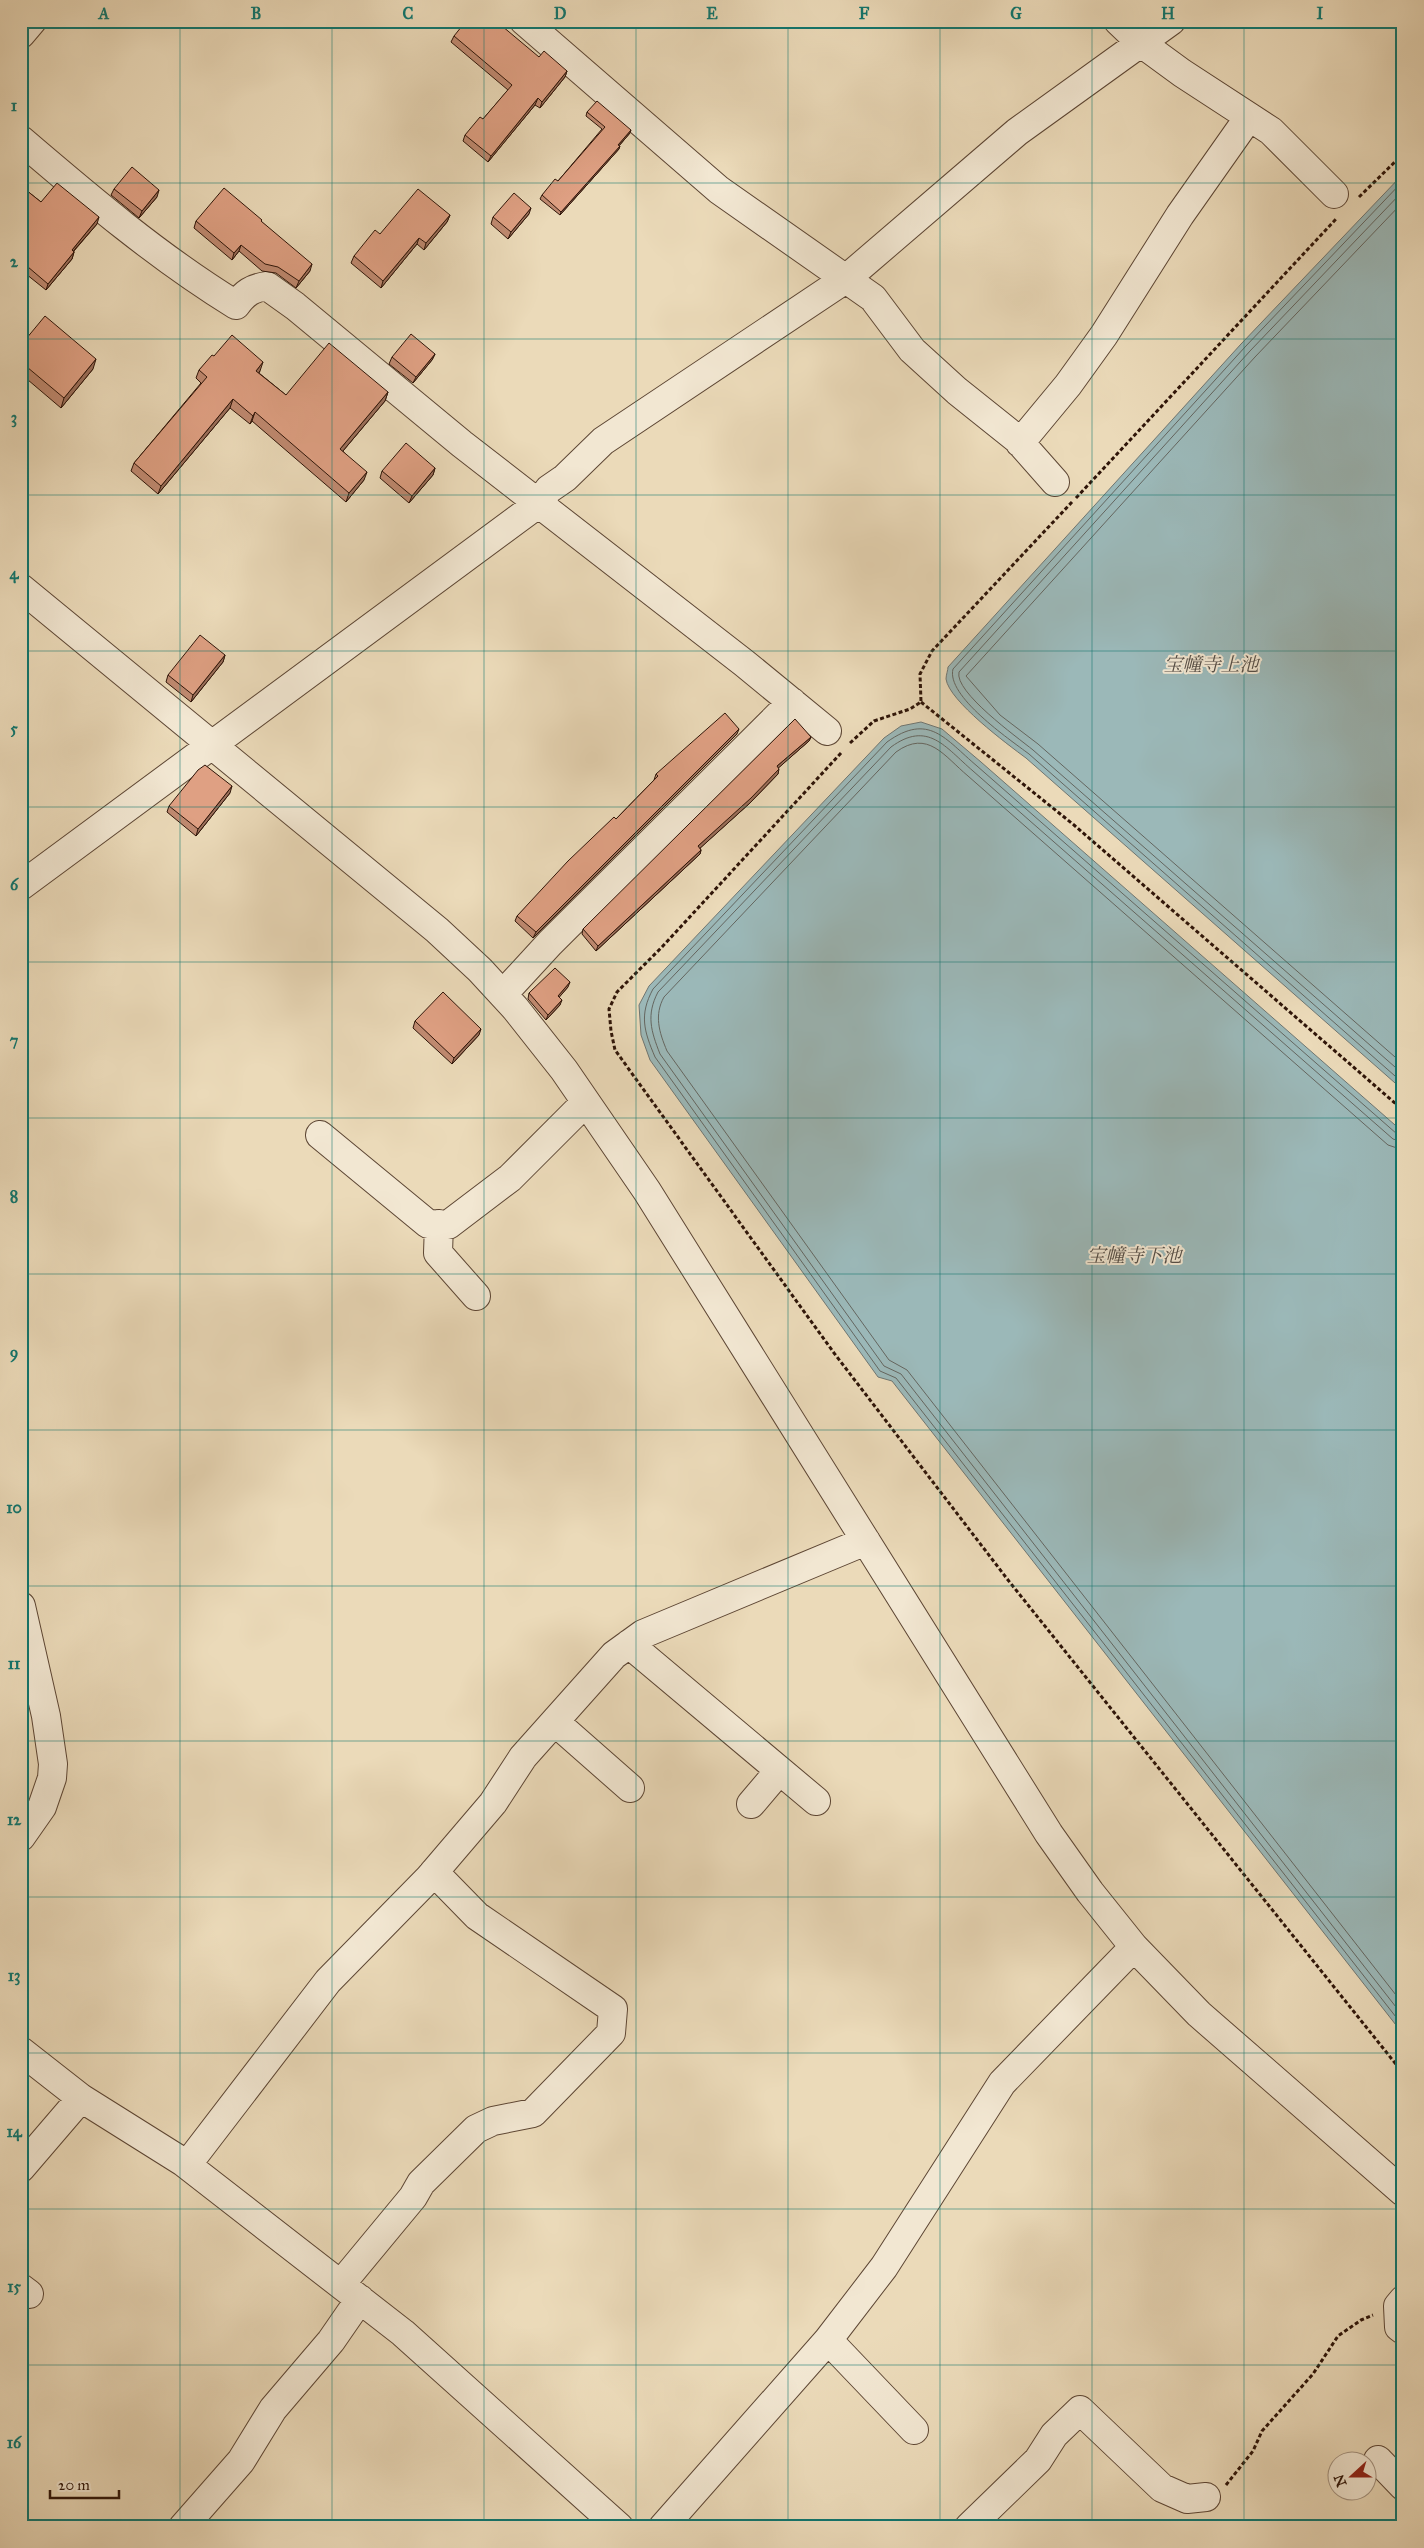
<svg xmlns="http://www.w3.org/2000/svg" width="1424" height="2548" font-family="'IM FELL Great Primer','Noto Serif JP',serif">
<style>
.water{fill:#9bb8b8;stroke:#6f7672}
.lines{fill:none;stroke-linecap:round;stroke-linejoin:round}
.shore{stroke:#646660;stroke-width:1}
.minor-casing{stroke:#5d4634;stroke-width:30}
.path{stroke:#2e1408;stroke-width:3;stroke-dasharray:4 2.5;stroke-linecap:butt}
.minor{stroke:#f2e7d2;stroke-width:28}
.wall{fill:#c08a71;stroke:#2e1408}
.shaded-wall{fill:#9c705c;stroke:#2e1408}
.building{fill:#dfa083;stroke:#2e1408}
.grid{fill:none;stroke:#0f766e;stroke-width:1;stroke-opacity:0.55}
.labels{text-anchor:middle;stroke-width:4;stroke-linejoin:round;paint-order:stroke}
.water-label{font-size:19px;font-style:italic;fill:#544d46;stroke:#f2e7d2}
.neatline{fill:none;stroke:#0f766e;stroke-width:2}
.grid-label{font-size:16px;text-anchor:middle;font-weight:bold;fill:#0f766e}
</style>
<rect width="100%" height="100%" fill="#ebdab9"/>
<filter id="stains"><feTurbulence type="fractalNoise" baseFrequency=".004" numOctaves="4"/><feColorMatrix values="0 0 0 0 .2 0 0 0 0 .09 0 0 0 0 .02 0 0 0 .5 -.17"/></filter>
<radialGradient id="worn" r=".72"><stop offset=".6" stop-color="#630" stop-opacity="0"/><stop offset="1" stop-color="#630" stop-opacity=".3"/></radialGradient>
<!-- water -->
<path class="water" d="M1403 174V1090L1026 758C1007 744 949 701 946 679 946 675 948 670 948 667L1241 344Z
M921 722 942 729 981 762 1403 1132V2034L892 1381 878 1377 650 1060 641 1035 639 1005 649 986 884 738 901 726Z"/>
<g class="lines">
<!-- shore -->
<path class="shore" d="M1403 181 1245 347 953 669C946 696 1009 739 1029 754L1403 1083
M1403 191 1250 351 959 672C954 692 1017 737 1033 750L1403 1074
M1403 202 1255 357 966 676 1000 715 1038 744 1403 1064
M1403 1136 1397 1134 977 766C945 739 929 712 887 742L653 989C639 1015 644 1031 655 1057L880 1371 896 1378 1403 2026
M1403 1142 1393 1139 973 771C945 747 928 720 891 747L658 992C646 1015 651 1031 660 1054L884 1366 901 1374 1403 2016
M1403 1150 1388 1145 968 776C944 756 928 729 896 752L664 997C654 1015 659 1032 667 1051L889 1360 907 1370 1403 2004"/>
<!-- minor casing -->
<g class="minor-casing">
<path id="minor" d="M524 21 719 190 873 298 912 350 957 391 1017 439 1055 482
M1118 21 1141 43 1182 73 1271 131 1334 194
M21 34 32 21
M21 140C90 199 158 257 236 305 245 293 252 288 267 286L295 306 462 444 744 663 827 731
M1020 443 1068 385 1104 335 1180 215 1249 117
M21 588 437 930 480 970 515 1008 564 1070 647 1191 1049 1834 1090 1892 1134 1947 1199 2014 1403 2192
M21 886 538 504 549 489 565 478 603 441 847 278 1017 132 1171 21
M503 994 550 943 792 702
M320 1135 428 1224 448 1225 510 1178 586 1102
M439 1224 438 1253 476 1296
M21 1606 46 1716 53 1764 52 1778 42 1807 21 1837
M629 1644 816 1801
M555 1722 630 1788
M751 1804 779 1771
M21 2051 81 2098 183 2162 403 2333 619 2527
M187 2165 328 1981 429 1878 493 1803 523 1757 614 1655 643 1634 866 1541
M21 2168 81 2098
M341 2284 413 2197 421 2183 476 2129 493 2121 533 2113 611 2033 613 2009 477 1916 434 1872
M21 2288 29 2294
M1403 2300 1398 2306 1399 2327 1403 2330
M828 2340 914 2430
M1378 2460 1403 2486
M183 2527 241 2461 273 2409 331 2341 360 2299
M663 2527 828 2340 884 2267 1002 2083 1134 1947
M969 2527 1038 2460 1054 2435 1080 2410 1162 2488 1187 2499 1206 2497"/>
</g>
<!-- path -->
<path class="path" d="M1359 197 1403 154
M1076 498 1336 219
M921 702 1074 825 1403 1110
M850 743 874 721 910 709 921 702 920 674 932 651 1072 502
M841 753 662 947 617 992 609 1009 611 1031 615 1050 834 1353 1008 1580 1403 2073
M1226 2485 1253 2451 1262 2431 1313 2374 1338 2336 1361 2320 1373 2315"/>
<!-- minor -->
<use href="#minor" class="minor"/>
</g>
<!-- wall -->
<path class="wall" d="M454 36 539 57 567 71 565 77 540 108 535 105 488 162 463 141 465 135 483 119 508 90 451 42Z
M587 112 630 133 619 146V149L560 215 540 199 542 195 558 181 602 129 586 116Z
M21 186 41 202 97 224 74 251V252L72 259 46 290 21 270Z
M114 189 157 197 139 218 111 195Z
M529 214 508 239 491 224 493 217Z
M450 215 447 222 424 250 417 244 381 288 351 263 354 256 380 234Z
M196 221 262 222 310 271 296 288 276 273 262 271 239 251 232 260 194 228Z
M21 345 93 369 61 408 21 374Z
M435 354 432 360 413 383 389 364 392 357Z
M214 356 260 371 259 373 286 395 388 392 385 401 343 451 364 480 346 502 252 421 250 424 230 408 158 494 131 471 134 463 201 383 196 378 199 370Z
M435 468 433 475 409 503 380 478 382 471Z
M225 655 223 662 191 702 166 682 168 675Z
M737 734 533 938 515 921 517 916 616 819 654 780 656 774Z
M811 737 809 741 778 768V774L750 803 700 848 701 850 700 854 596 951 582 934 583 929Z
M230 793 196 836 167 812 169 806Z
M568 987 559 997 560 1005 546 1020 528 999 529 993Z
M415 1021 479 1035 452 1064 413 1028Z"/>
<!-- shaded-wall -->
<path class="shaded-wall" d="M567 71 565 77 540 108 542 102Z
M538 98 535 105 488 162 491 156Z
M631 130 630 133 617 148 618 145Z
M620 146 619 149 560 215 561 212Z
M159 190 157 197 139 218 142 211Z
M531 208 529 214 508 239 511 232Z
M450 215 447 222 424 250 426 243Z
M99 217 97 224 69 256 72 250Z
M419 238 417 244 381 288 383 281Z
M241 245 239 251 232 260 234 253Z
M74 252 72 259 46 290 48 284Z
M312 264 310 271 296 288 299 281Z
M435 354 432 360 413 383 416 377Z
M96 359 93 369 61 408 64 398Z
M263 362 260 371 253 379 256 371Z
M388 392 385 401 337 458 340 449Z
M233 399 230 408 158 494 161 486Z
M255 412 252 421 250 424 253 416Z
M435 468 433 475 409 503 412 496Z
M367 472 364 480 346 502 349 493Z
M225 655 223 662 191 702 193 695Z
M739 729 737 734 533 938 536 932Z
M811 737 809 741 775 771 777 766Z
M779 769 778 774 750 803 697 851 698 846Z
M232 786 230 793 196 836 198 829Z
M701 850 700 854 596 951 598 946Z
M570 982 568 987 556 1001 558 996Z
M562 1000 560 1005 546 1020 548 1015Z
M481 1029 479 1035 452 1064 454 1058Z"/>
<!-- building -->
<path class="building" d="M466 21H496L539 57 544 51 567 71 542 102 538 98 491 156 465 135 480 117 483 119 512 85 454 36Z
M597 101 631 130 618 145 620 146 561 212 542 195 555 179 558 181 605 127 587 112Z
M132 167 159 190 142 211 114 189Z
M57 183 99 217 72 250 74 252 48 284 21 261V237H22L21 236V186L41 202Z
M224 188 262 220 261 221 312 264 299 281 278 267 265 264 241 245 234 253 196 221Z
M418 189 450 215 426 243 419 238 383 281 354 256 375 230 380 234Z
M514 193 531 208 511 232 493 217Z
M45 316 96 359 64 398 21 362V345Z
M411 334 435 354 416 377 392 357Z
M232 335 263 362 256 371 286 395 329 343 388 392 340 449 367 472 349 493 255 412 253 416 233 399 161 486 134 463 207 377 199 370 212 355 214 356Z
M406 443 435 468 412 496 382 471Z
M200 635 225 655 193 695 168 675Z
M725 713 739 729 536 932 517 916 568 861 614 817 616 819 658 776 656 774Z
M795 719 811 737 777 766 779 769 751 798 698 846 701 850 598 946 583 929Z
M205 765 232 786 198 829 169 806 198 770Z
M555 968 570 982 558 996 562 1000 548 1015 529 993Z
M443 992 481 1029 454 1058 415 1021Z"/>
<!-- grid -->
<path class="grid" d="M180 21V2527M332 21V2527M484 21V2527M636 21V2527M788 21V2527M940 21V2527M1092 21V2527M1244 21V2527M21 183H1403M21 339H1403M21 495H1403M21 651H1403M21 807H1403M21 962H1403M21 1118H1403M21 1274H1403M21 1430H1403M21 1586H1403M21 1741H1403M21 1897H1403M21 2053H1403M21 2209H1403M21 2365H1403"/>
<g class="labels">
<!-- water labels -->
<g class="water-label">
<text x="1211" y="671">宝幢寺上池</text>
<text x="1134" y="1262">宝幢寺下池</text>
</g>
</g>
<!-- margin -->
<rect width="1424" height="2548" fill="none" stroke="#ebdab9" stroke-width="55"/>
<!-- north arrow -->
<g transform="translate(1352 2476) rotate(249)"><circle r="24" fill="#f2e7d2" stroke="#a49381"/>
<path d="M0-4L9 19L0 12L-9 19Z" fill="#8f2418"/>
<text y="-8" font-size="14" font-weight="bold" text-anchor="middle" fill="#2e1408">N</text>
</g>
<!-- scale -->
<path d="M50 2490v8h69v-8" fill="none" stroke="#2e1408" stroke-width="2.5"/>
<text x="58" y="2490" font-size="15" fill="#2e1408" stroke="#f2e7d2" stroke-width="4" paint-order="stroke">20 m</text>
<rect x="28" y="28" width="1368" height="2492" class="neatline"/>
<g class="grid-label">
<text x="104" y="19">A</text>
<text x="256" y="19">B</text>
<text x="408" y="19">C</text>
<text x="560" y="19">D</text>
<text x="712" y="19">E</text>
<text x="864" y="19">F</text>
<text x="1016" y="19">G</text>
<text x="1168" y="19">H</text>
<text x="1320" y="19">I</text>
<text x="14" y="111">1</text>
<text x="14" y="267">2</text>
<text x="14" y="423">3</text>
<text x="14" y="579">4</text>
<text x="14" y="734">5</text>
<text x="14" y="890">6</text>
<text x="14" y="1046">7</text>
<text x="14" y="1202">8</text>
<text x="14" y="1358">9</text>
<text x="14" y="1513">10</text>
<text x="14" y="1669">11</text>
<text x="14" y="1825">12</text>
<text x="14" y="1981">13</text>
<text x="14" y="2137">14</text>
<text x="14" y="2292">15</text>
<text x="14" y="2448">16</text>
</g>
<rect width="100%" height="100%" filter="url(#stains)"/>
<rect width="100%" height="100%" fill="url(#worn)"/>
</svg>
